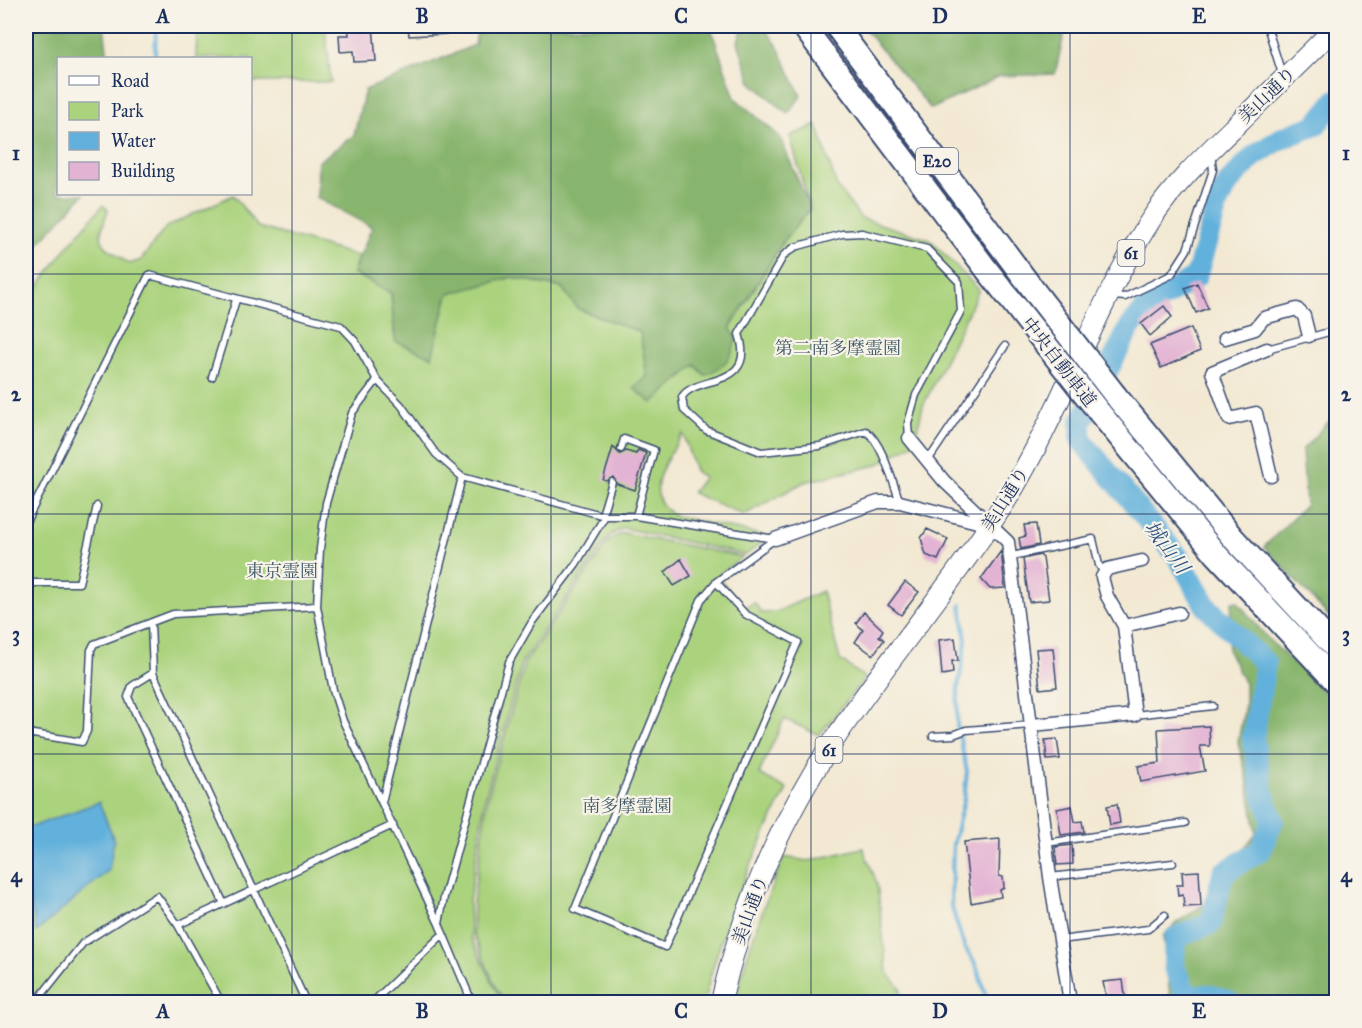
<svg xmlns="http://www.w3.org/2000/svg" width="1362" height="1028" font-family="'IM FELL Great Primer','Noto Serif JP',serif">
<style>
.green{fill:#abd37e;stroke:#63816e;stroke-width:1.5}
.forest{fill:#88b56d;stroke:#527266;stroke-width:1.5}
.water{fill:#62b1dc;stroke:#3e709d;stroke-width:1.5}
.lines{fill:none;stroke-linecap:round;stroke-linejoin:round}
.stream{stroke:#62b1dc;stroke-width:4}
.river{stroke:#62b1dc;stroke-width:22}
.building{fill:#e3b3d3}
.lane-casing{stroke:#3b4b70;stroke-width:9}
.street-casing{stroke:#3b4b70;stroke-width:15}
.primary-casing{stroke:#3b4b70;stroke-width:22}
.highway-casing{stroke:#3b4b70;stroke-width:26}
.lane{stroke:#fff;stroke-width:6}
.street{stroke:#fff;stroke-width:12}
.primary{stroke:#fff;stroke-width:20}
.highway{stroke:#fff;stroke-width:22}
.highway-bridge-casing{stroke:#3b4b70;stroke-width:26;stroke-linecap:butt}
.highway-bridge{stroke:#fff;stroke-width:22}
.grid{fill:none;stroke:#1b2f5e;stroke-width:1.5;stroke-opacity:0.55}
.labels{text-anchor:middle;stroke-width:4.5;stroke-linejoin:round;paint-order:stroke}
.shield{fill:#f7f3e8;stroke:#5d6a87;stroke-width:1.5}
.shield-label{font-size:16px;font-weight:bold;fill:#1b2f5e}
.street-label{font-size:18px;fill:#1b2f5e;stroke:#f7f3e8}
.park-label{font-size:18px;fill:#3f5866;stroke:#f7f3e8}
.water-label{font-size:20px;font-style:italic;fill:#305684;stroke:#f7f3e8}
.neatline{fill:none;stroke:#1b2f5e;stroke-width:2}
.grid-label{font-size:20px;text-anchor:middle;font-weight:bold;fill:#1b2f5e}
</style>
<rect width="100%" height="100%" fill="#f7f3e8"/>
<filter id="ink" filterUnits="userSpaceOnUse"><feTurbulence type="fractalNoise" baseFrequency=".0167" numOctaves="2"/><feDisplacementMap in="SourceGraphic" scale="12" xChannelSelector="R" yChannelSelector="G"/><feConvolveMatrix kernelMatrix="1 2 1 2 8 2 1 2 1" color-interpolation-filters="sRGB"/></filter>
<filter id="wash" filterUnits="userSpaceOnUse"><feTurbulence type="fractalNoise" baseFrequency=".008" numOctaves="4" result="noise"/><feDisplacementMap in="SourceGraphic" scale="24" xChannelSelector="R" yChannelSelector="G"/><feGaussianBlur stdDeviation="1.35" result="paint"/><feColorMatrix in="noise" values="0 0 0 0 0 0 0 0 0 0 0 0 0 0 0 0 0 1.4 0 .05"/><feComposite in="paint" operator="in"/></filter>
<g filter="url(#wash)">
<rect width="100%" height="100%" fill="#f3e9d3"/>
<!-- green -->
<path class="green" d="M197 26H325L331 82H251L250 58H196Z
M817 125 837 187 861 218 930 240 979 290 923 406 914 443 877 465 804 482 744 515 692 493 704 477 695 471 683 434C667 459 639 495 675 516L770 537 746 555 623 528 609 536 522 662 485 798 469 902 471 938 502 1002H26V303L68 246 103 205 108 210C95 246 100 242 129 264L141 260 166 227 233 195 258 227 358 256 353 273 391 293 395 341 432 356 448 294 512 277 563 288 578 309 640 332 647 376 730 329 782 243 810 209 790 136Z
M623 533 743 557 717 576 744 607 755 603 761 613 776 612 822 591 840 660 865 678 819 735 784 719 759 774 787 789C752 857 721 927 704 1002H507L497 990 473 934V903L487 800 525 662 610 539Z
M863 848 877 883 887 972 901 989 900 1002H734C747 952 763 905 784 857L808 861Z"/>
<!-- forest -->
<path class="forest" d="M26 26H104L108 58H58V194H84L26 257Z
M478 26H710L735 98 780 137 810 209 782 243 730 328 736 338C732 359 724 367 705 375L695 365 652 403 633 388 647 376 640 332 578 309 562 288 512 277 448 294 432 357 395 341 391 293 353 273 372 227 317 198 318 162 354 135 365 90 475 45Z
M743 26H763L777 45 801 96 788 114 751 82 738 42Z
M862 26H1066L1055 74 1000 76 931 109Z
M1329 421 1336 432V624L1264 547 1306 505 1302 450Z
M1237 601 1269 640 1336 702V1002H1175L1170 996 1163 936 1176 923 1205 904 1213 884 1256 834 1247 777 1238 742 1245 705V684L1228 650 1232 602Z"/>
<!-- water -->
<path class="water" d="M99 802 114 840 109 870 36 932 26 878V829Z"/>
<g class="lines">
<!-- stream -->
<path class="stream" d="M155 58 156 26
M1072 439 1081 433
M961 605 966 641 958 688 957 725 967 771 964 799 953 845 951 905 964 946 976 965 988 1002"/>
<!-- river -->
<path class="river" d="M1229 1002 1208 995 1187 996 1174 967 1175 938 1211 923 1223 873 1261 850 1273 820 1263 794 1253 738 1265 663 1206 606 1179 558 1081 440V422L1130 327 1147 307 1196 277 1219 199 1230 181 1254 156 1282 138 1316 125 1336 100"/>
</g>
<g id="blocks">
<!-- building -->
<path class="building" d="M348 26H373L376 61 354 62 353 51 340 52 339 35H349Z
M408 26H448V34L409 36Z
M1197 283 1208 308 1196 313 1185 288Z
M1164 306 1172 317 1150 336 1141 324Z
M1191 328 1200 351 1161 368 1150 345Z
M613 447 620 454 626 451 636 454 638 450 646 453 635 490 617 484 613 477 607 481 603 480Z
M1036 524 1039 545 1021 549 1019 538 1026 536 1024 525Z
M927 529 948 539 938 560 926 555 921 538Z
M1001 551 1005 588 990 589 981 579Z
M1040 555 1043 558 1049 600 1029 602 1023 559Z
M681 559 691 576 674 586 665 572Z
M905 582 919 592 901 615 888 605Z
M864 612 883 630 879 636 884 640 873 655 855 642 863 630 856 623Z
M955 638 958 661H952L953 673 942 675 939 640Z
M1053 648 1057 687 1040 689 1036 649Z
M1209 726 1210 746H1200L1205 771 1141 782 1138 766 1160 763 1158 729Z
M1057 739 1060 759 1047 760 1045 740Z
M1117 804 1120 823 1110 825 1107 806Z
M1072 806 1075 822 1082 821 1084 832 1061 835 1057 809Z
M1000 839 999 876 1003 877 1004 888 1000 890 1001 897 971 903 964 842Z
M1072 845 1073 864 1057 865 1055 847Z
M1199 871 1201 906 1184 907 1183 895 1178 896 1177 885H1183L1182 872Z
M1123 980 1126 1002H1107L1103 982Z"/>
</g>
</g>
<g filter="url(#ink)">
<use href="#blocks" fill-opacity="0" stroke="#3b4b70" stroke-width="1.5"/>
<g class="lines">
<!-- lane casing -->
<g class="lane-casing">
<path id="lane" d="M1267 26 1282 74
M1113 296 1125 297 1171 275 1187 250 1213 170 1211 154
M1267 349 1336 330
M212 377 236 300
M377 380 352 413 326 503 320 549 317 606 333 690 343 721 439 924
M621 449 624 439 654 450 636 516
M927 462 1005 346
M900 502C893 483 882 442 866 431L820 446 761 452 706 430 684 410 682 397C696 374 757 390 739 334L784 255 795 247 842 234 862 233 927 249 959 282 961 311 916 395 908 423 909 438
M602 515 612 482
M26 522 149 275 341 326 355 341 377 380 401 405 436 454 462 477 605 516H636L775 539
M1012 556 1093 539 1099 565 1104 573
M716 582 745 614 798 642 665 947 575 909 701 600 716 582 775 539
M26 583H79L97 506
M151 623 153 673 306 1002
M26 670 27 733
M153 673 132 686 128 697 224 904
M1135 715 1213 706
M933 736 953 735 966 730 1031 725
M26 796 28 795 27 733 82 742 87 731 91 650 94 644 173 614 317 606
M382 802 462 477
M1046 843 1185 823
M1050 877 1173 863
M178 925 393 825
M1060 940 1148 929 1165 915
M36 1002 83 943 157 896 178 925 221 1002
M373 1002 442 935
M472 1002 439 924 444 897 509 662 532 622 576 564 605 516"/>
</g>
<!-- street casing -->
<g class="street-casing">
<path id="street" d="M1225 338 1255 329 1264 318 1297 309 1304 316 1309 336
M1267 349 1212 372 1229 419 1256 413 1271 476
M909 438 944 481 1008 542 1050 877 1070 1002
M775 539 878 502H900L985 524
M1124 626 1179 613
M1032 725 1135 715 1124 626 1107 596 1102 577 1107 569 1142 561"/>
</g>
<!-- primary casing -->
<g class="primary-casing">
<path id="primary" d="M721 1002C739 922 770 846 812 775 869 680 945 596 1005 502 1061 413 1093 310 1150 221 1173 185 1205 155 1236 125 1269 93 1303 60 1336 27"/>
</g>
<!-- highway casing -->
<g class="highway-casing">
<path id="highway" d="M803 26 987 270
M836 26 1038 296
M1115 395 1233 538 1336 649
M1099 412 1216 554 1336 682"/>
</g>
<!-- lane -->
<use href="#lane" class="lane"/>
<!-- street -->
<use href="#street" class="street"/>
<!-- primary -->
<use href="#primary" class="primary"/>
<!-- highway -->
<use href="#highway" class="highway"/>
<!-- highway-bridge casing -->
<g class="highway-bridge-casing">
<path id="highway-bridge" d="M987 270 1099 412
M1038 296 1115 395"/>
</g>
<!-- highway-bridge -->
<use href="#highway-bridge" class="highway-bridge"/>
</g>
</g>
<!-- grid -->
<path class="grid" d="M292 26V1002M551 26V1002M811 26V1002M1070 26V1002M26 274H1336M26 514H1336M26 754H1336"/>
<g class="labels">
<!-- shield labels -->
<g class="shield">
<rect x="916" y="148" width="42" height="26" rx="4.5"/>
<rect x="1117.5" y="240" width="27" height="26" rx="4.5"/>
<rect x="815.5" y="737" width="27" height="26" rx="4.5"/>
</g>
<g class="shield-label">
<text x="937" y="167">E20</text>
<text x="1131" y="259">61</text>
<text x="829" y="756">61</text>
</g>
<!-- street labels -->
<g class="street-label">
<text transform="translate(1267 95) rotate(-44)" y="6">美山通り</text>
<text transform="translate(1059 362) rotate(52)" y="6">中央自動車道</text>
<text transform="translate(1005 499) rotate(-58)" y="6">美山通り</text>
<text transform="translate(750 910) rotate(-70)" y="6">美山通り</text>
</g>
<!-- park labels -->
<g class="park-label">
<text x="838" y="354">第二南多摩霊園</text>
<text x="282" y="577">東京霊園</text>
<text x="627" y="812">南多摩霊園</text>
</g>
<!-- water labels -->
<g class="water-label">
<text transform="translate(1167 547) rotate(53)" y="7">城山川</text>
</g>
</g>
<!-- margin -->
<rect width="1362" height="1028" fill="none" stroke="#f7f3e8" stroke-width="66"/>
<!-- legend -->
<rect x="57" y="57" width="195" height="138" fill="#f7f3e8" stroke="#9fa5b1" stroke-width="1.5"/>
<rect x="69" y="76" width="30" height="9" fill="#ffffff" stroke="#9fa5b1" stroke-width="1.5"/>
<text x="111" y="87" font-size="18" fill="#1b2f5e">Road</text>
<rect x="69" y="102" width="30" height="18" fill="#abd37e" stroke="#9fa5b1" stroke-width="1.5"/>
<text x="111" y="117" font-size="18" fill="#1b2f5e">Park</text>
<rect x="69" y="132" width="30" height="18" fill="#62b1dc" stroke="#9fa5b1" stroke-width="1.5"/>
<text x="111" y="147" font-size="18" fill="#1b2f5e">Water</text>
<rect x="69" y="162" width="30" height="18" fill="#e3b3d3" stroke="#9fa5b1" stroke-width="1.5"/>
<text x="111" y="177" font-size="18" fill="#1b2f5e">Building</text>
<rect x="33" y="33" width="1296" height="962" class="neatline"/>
<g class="grid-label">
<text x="163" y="23">A</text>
<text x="422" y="23">B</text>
<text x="681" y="23">C</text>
<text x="940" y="23">D</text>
<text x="1199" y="23">E</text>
<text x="16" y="160">1</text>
<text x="1346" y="160">1</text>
<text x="16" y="401">2</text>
<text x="1346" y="401">2</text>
<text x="16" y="641">3</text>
<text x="1346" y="641">3</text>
<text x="16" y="882">4</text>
<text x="1346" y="882">4</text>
<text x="163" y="1018">A</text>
<text x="422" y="1018">B</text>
<text x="681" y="1018">C</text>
<text x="940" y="1018">D</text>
<text x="1199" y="1018">E</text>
</g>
</svg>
